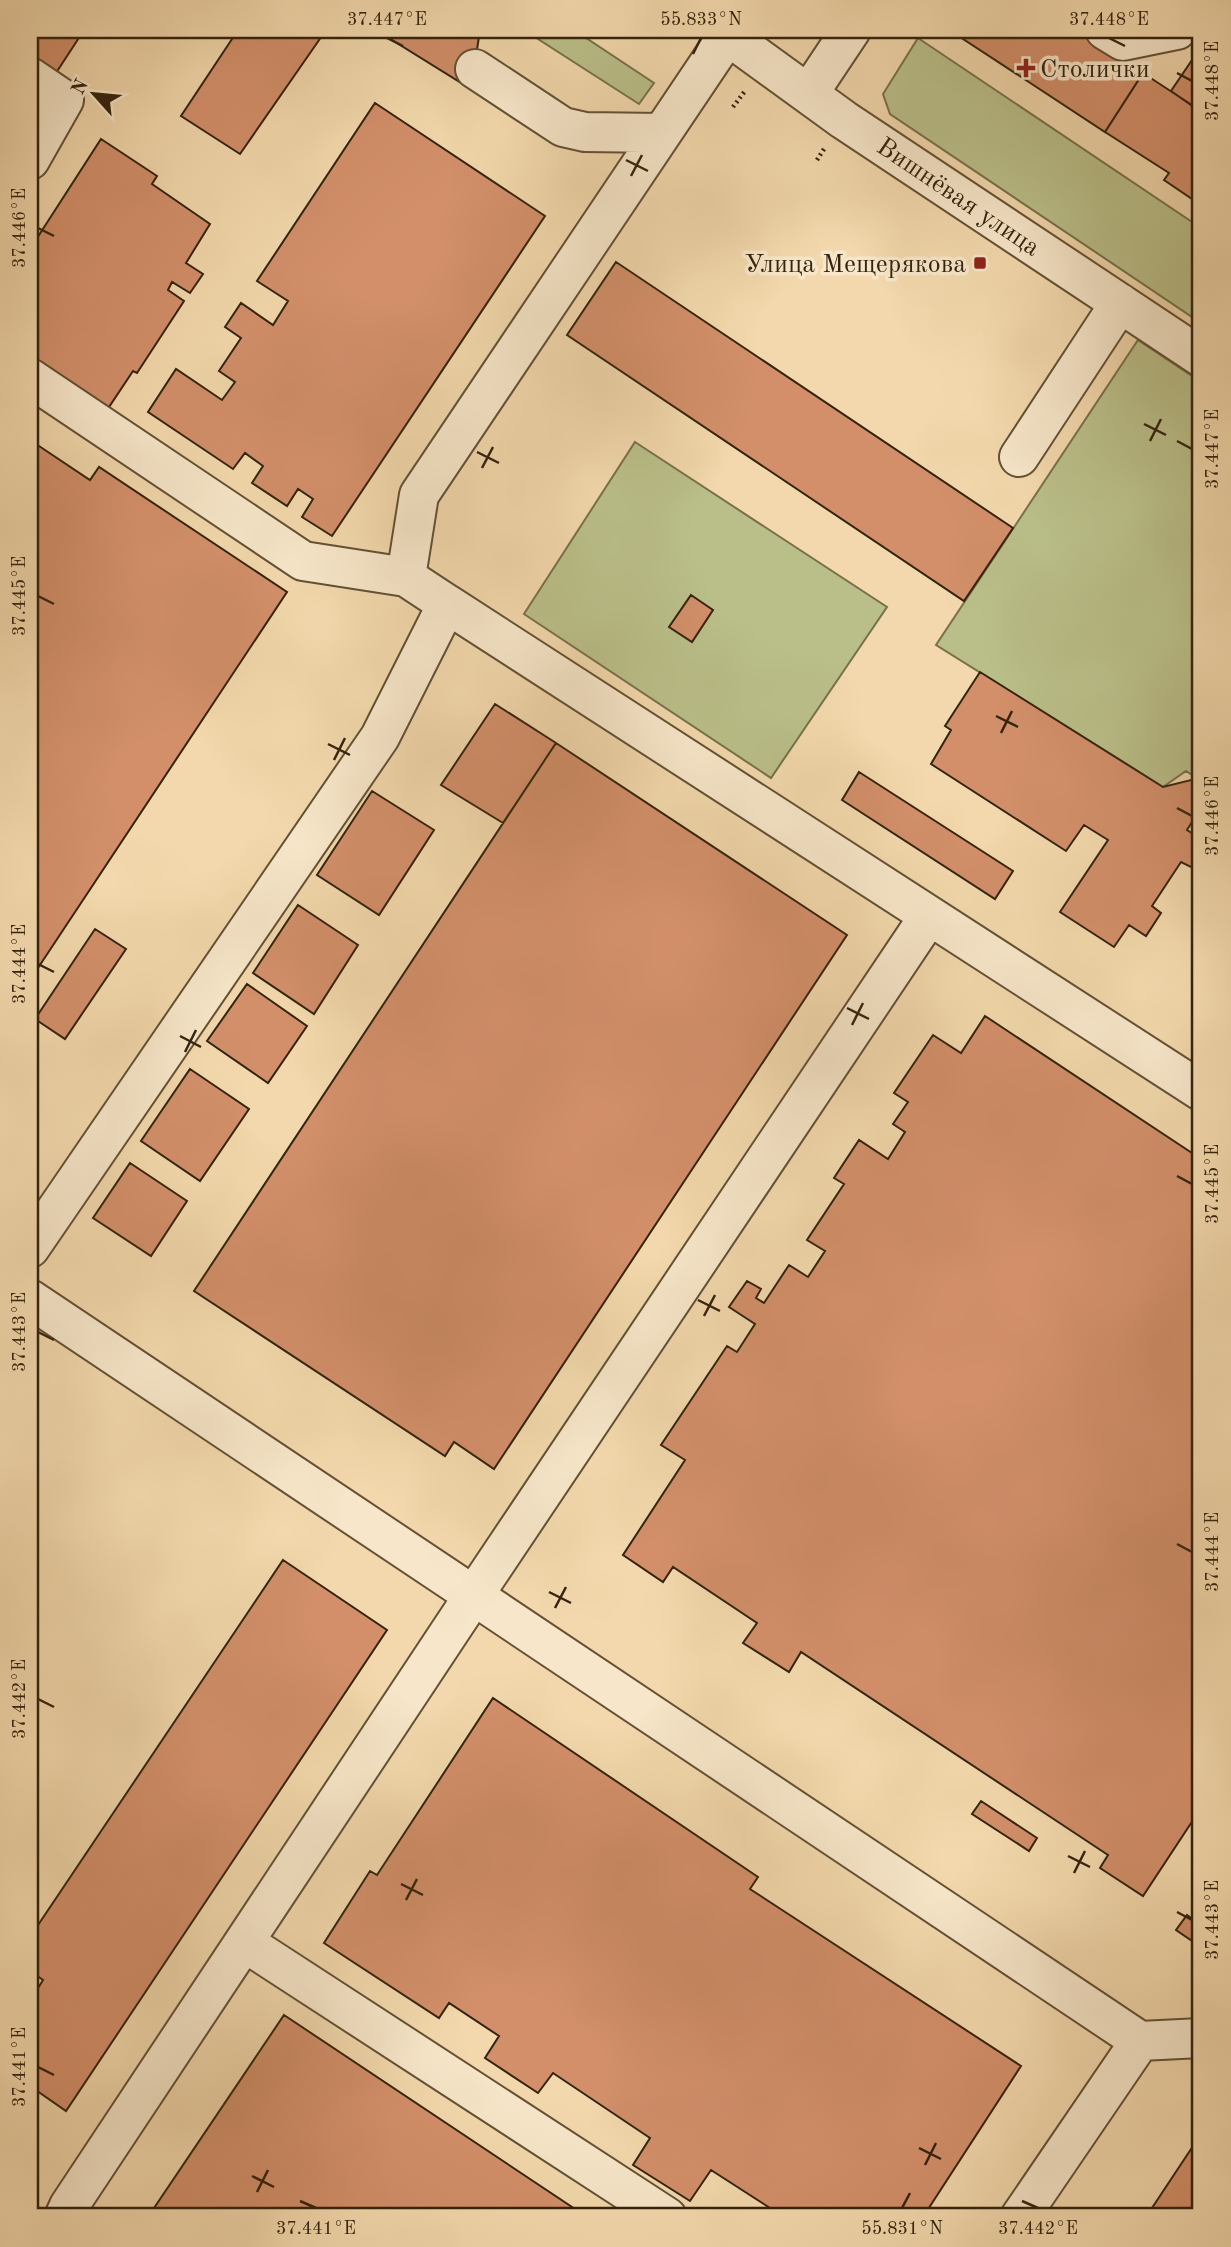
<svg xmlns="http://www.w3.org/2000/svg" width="1231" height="2247" font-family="'Old Standard TT',serif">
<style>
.green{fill:#babf89;stroke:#77714b;stroke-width:2}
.building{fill:#d28f6a;stroke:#34230d;stroke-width:2}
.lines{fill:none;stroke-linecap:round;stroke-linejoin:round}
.minor-casing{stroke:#645035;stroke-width:42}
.path{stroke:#34230d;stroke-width:4.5;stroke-dasharray:2 3.5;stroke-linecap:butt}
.minor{stroke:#f7e6c9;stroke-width:38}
.ticks{fill:none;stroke:#34230d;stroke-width:2.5}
.poi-dot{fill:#8f2418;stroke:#f7e6c9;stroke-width:2.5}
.labels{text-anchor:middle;stroke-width:7;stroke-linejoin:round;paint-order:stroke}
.poi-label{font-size:26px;fill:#34230d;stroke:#f7e6c9;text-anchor:start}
.street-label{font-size:26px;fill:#34230d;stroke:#f7e6c9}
.neatline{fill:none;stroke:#34230d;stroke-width:2.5}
.ticks-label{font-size:18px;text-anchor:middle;fill:#34230d}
</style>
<rect width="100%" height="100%" fill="#f2d8ac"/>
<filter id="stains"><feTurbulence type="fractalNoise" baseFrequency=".00286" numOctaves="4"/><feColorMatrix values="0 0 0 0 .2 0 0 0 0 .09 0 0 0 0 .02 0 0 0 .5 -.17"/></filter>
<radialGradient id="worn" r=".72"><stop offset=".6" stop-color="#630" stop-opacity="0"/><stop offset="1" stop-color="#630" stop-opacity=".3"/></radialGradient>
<!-- green -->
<path class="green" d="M524 30H574L654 83 639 104Z
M918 38 1201 228V323L890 114 883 94Z
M1138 340 1201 382V781L1186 771 1163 787 936 645Z
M635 442 887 607 771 778 524 614Z"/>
<!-- building -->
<path class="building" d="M30 30H84L52 79 30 64Z
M238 30H326L240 154 181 116Z
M376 30H480L471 89Z
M961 30H1077L1143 73 1105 132 957 35Z
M1194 57 1201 61V112L1171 91Z
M1143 73 1201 111V205L1164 180 1169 173 1105 132Z
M375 103 545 216 332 536 302 517 313 499 298 489 287 506 252 483 263 466 245 453 233 469 148 412 176 369 222 400 235 382 219 371 241 338 225 327 241 303 273 325 288 301 257 281Z
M101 139 157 176 152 184 210 224 186 263 203 274 190 293 172 282 168 290 184 301 137 373 133 371 107 410 30 359V249Z
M616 262 1013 528 964 601 567 335Z
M30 440 90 480 99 467 287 592 30 980Z
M691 595 713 610 692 642 669 627Z
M980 672 1163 787 1191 780 1201 789V808L1187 830 1201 839V853L1193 868 1181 862 1152 906 1161 913 1146 936 1129 925 1114 947 1060 912 1108 840 1084 825 1066 851 931 764 951 730 945 726Z
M495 704 556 743 503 823 441 785Z
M556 743 847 935 494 1469 454 1442 445 1456 194 1291Z
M859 772 1013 871 995 899 842 800Z
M372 791 434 830 379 915 317 875Z
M298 905 358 945 314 1014 253 973Z
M95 929 126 949 65 1039 35 1019Z
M247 984 307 1026 268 1083 207 1041Z
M985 1016 1201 1159V1808L1143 1896 1100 1868 1108 1855 801 1652 789 1672 743 1643 757 1623 673 1567 663 1582 623 1555 685 1460 661 1445 727 1346 737 1352 755 1324 729 1307 747 1281 761 1289 756 1298 764 1303 789 1265 808 1277 825 1251 807 1240 844 1184 834 1178 859 1140 888 1159 905 1132 893 1124 908 1102 894 1093 933 1035 961 1053Z
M190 1069 249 1109 200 1181 141 1141Z
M130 1163 187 1201 151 1256 93 1218Z
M283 1560 387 1630 66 2111 30 2086V2001L43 1980 30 1971V1937Z
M493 1698 758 1877 750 1889 1021 2066 923 2217H784L711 2170 690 2201 633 2165 650 2138 553 2073 538 2093 485 2058 499 2036 449 2003 439 2018 324 1943 370 1871 377 1875Z
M981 1801 1037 1838 1029 1851 972 1814Z
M1187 1915 1201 1925V1947L1176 1930Z
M284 2015 587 2217H148Z
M1201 2134V2217H1146Z"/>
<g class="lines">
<!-- minor casing -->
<g class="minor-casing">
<path id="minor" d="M720 30 844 120 1201 357
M1105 30 1123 41 1177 30
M475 69 563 127 585 132 662 133
M30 77 64 100 30 160
M809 93 851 30
M30 378 303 561 406 577
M1019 457 1120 303
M447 604 406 577 419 495 728 35
M30 1248 380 737 447 604 1201 1091
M30 1299 1140 2041 1020 2217
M244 1942 667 2217
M1140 2041 1201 2038
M64 2217 69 2206 474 1595 929 916"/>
</g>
<!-- path -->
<path class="path" d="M733 107 745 91
M817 160 824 149"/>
<!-- minor -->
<use href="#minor" class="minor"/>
</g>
<!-- ticks -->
<path class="ticks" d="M387 38 403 46M1109 38 1125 46M693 54 701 38M1177 73 1192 81M626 160 648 171M631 176 642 155M38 228 54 236M1144 424 1166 435M1150 441 1161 419M1177 441 1192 449M477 452 499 463M482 468 493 447M38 596 54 604M996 716 1018 727M1001 733 1012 711M328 744 350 755M334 760 345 738M1177 808 1192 816M38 964 54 972M847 1008 869 1019M852 1025 863 1003M180 1036 201 1047M185 1052 196 1030M1177 1176 1192 1184M698 1300 720 1311M704 1316 715 1295M38 1332 54 1340M1177 1544 1192 1552M549 1592 571 1603M555 1608 566 1587M38 1699 54 1707M1068 1856 1090 1867M1074 1873 1085 1851M401 1884 423 1895M406 1900 417 1879M1177 1912 1192 1920M38 2067 54 2075M919 2148 941 2159M925 2165 936 2143M252 2176 274 2187M257 2192 268 2170M300 2201 316 2208M1022 2201 1038 2208M902 2208 910 2193"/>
<!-- markers -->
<g class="poi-dot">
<path d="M1022.5 57.5h7v7h7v7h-7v7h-7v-7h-7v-7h7z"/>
<rect x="973" y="256" width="14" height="14" rx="3.5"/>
</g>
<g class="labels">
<!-- poi labels -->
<g class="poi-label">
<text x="1040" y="77">Столички</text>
<text x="966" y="272" text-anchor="end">Улица Мещерякова</text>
</g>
<!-- street labels -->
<g class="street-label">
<text transform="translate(959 196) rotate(34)" y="9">Вишнёвая улица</text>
</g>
</g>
<!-- margin -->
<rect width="1231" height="2247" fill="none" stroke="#f2d8ac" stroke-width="77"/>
<!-- north arrow -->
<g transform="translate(94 94) rotate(297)" stroke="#f7e6c9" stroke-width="5" paint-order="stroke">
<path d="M0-5L12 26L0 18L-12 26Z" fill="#34230d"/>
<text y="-10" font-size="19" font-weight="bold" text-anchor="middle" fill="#34230d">N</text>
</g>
<rect x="38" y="38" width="1154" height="2170" class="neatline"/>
<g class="ticks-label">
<text x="387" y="25">37.447°E</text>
<text x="701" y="25">55.833°N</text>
<text x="1109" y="25">37.448°E</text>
<text transform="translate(1212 81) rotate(-90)" y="6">37.448°E</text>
<text transform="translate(19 228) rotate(-90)" y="6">37.446°E</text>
<text transform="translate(1212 449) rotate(-90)" y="6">37.447°E</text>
<text transform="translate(19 596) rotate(-90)" y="6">37.445°E</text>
<text transform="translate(1212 816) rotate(-90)" y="6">37.446°E</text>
<text transform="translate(19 964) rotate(-90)" y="6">37.444°E</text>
<text transform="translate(1212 1184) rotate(-90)" y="6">37.445°E</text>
<text transform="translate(19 1332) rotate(-90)" y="6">37.443°E</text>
<text transform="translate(1212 1552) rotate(-90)" y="6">37.444°E</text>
<text transform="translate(19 1699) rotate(-90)" y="6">37.442°E</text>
<text transform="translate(1212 1920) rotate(-90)" y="6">37.443°E</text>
<text transform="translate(19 2067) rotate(-90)" y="6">37.441°E</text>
<text x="316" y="2234">37.441°E</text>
<text x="902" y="2234">55.831°N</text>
<text x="1038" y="2234">37.442°E</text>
</g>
<rect width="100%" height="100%" filter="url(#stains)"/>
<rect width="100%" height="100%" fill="url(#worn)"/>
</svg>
